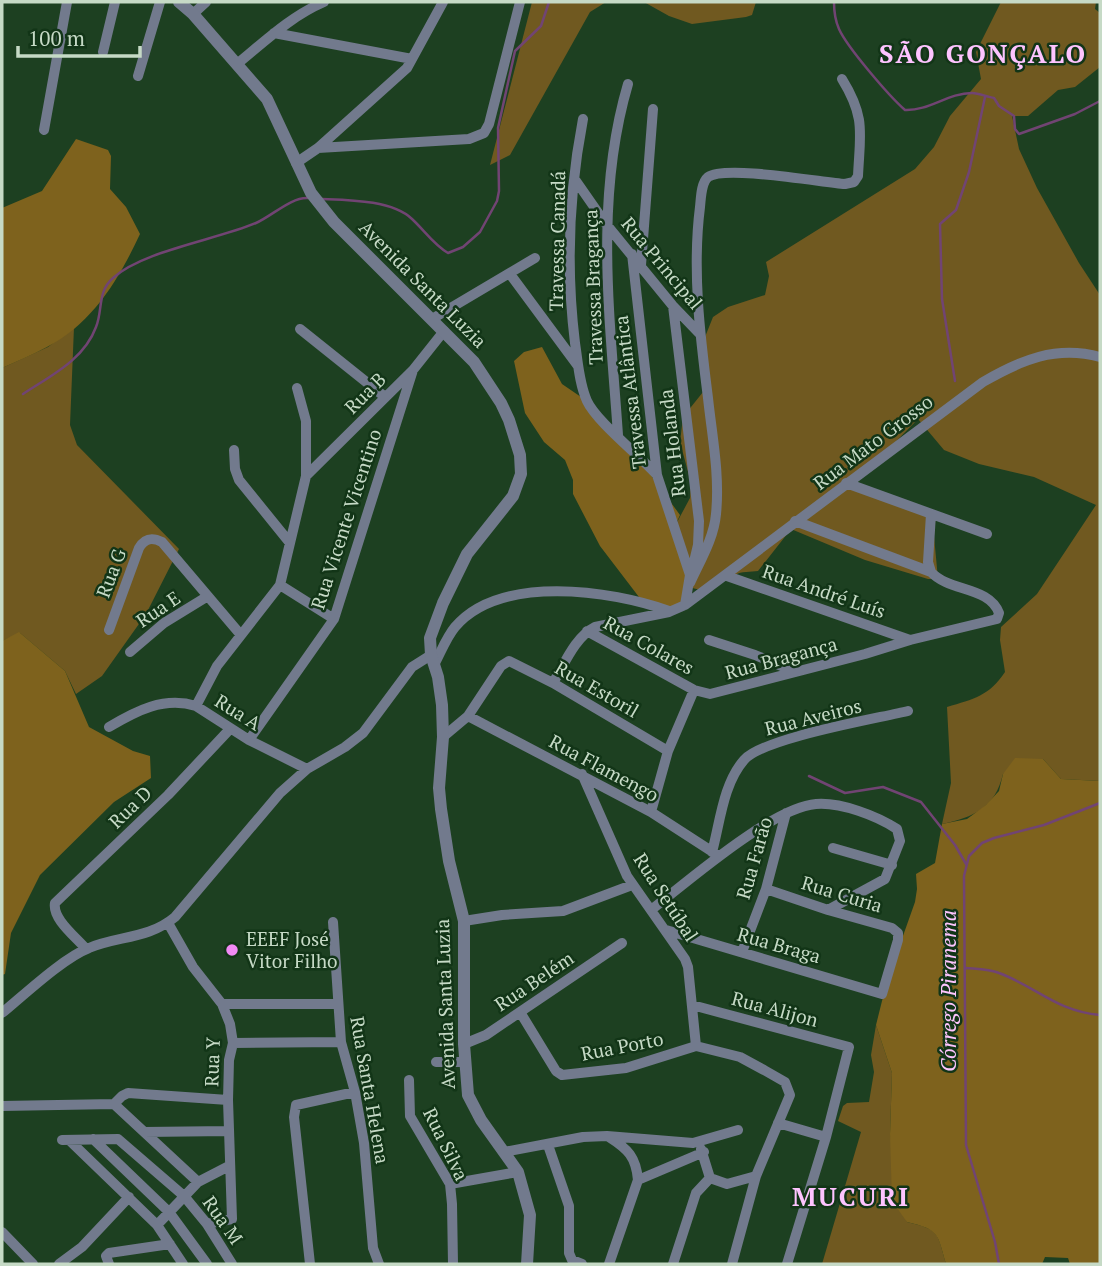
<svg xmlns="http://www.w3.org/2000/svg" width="1102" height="1266" font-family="'PT Serif',serif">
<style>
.green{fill:#705920}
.forest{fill:#7e621d}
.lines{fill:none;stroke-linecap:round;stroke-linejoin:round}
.stream{stroke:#714473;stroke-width:2.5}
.minor{stroke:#727a8d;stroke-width:10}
.tertiary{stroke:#727a8d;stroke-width:12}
.poi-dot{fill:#f18af4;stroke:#123517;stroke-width:2.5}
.labels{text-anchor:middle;stroke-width:5;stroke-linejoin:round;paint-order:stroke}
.street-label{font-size:19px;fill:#c6dac6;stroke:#123517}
.poi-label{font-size:19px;fill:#c6dac6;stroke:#123517;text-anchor:start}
.water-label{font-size:21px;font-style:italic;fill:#fec5fe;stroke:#123517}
.district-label{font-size:26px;font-weight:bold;letter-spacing:2px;fill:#fec4ff;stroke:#123517}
</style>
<rect width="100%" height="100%" fill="#1d4021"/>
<!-- green -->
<path class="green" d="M532 2H606L590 12 510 155 490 165Z
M644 2H756L752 15 746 17 692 24 669 16Z
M1001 2H1096L1095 9 1100 13V67L1075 87 1058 90 1028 116H1012L1019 149 1037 188 1079 263 1100 295V781L1061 779 1043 759 1003 774C995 808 974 817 942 824L951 783 947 707C974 699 989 696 1005 672L1000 640 1001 627 1037 594 1096 505 1034 477 979 464 944 450 918 419 850 488 936 512 934 536 938 579H928L865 560 791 529 758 571C751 572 741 571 735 575 718 583 708 596 688 586L675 526 690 498 691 483 680 442 683 417 703 392 701 347 713 317 728 307 765 295 769 276 766 262 915 169 934 147 950 116 981 79 976 52Z
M74 327 70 425 77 445 179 549 146 614 102 676 76 694 65 671 20 633 2 641V368L48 347Z
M876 1025 892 1073 890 1134 907 1222C940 1230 937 1232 946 1264H822L861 1132 838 1121 843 1106 847 1103 869 1102 874 1072 871 1055Z"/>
<!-- forest -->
<path class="forest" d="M76 139 108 150 111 156 110 189 126 207 140 234C119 279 93 323 47 347 32 355 17 361 2 368V208L42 191Z
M542 347 562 384 581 397 626 441 680 515 675 526 688 586 685 602 669 608 642 601 600 546 573 494V480L565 460 544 442 525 413 514 361 524 352Z
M19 632 65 671 89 727 133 751 150 756 151 778 114 802 40 875 11 933 5 974 2 975V641Z
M1015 758 1043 759 1061 779 1100 781V1264H1070L1068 1258 1045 1257 1042 1264H946C937 1233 940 1230 907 1222L892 1201 890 1134 892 1073 876 1025 887 981 915 902 917 889 916 874 935 863 942 824 967 819 986 805 999 791 1003 774Z"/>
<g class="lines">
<!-- stream -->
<path class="stream" d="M834 2C834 11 835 20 839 29 847 47 889 96 905 110 929 111 948 93 972 93 979 93 987 97 994 98L999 106 1014 116 1015 129 1019 134 1075 114 1100 101
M322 199C348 200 392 200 412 219 424 230 434 245 448 253L463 247 480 232 497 201 499 191 498 128 515 51 541 26 549 2
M955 381 942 299 940 224 956 210 969 172 985 97
M23 394C50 376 84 360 96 327 103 310 97 292 113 278 142 251 216 240 256 223 272 216 291 197 308 198
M809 776 845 793 883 787 921 802 955 845 966 864
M966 968C977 969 989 969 999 973 1037 987 1056 1011 1100 1015
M999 1264 995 1242 966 1145 964 876 969 856 982 843 994 838 1044 825 1100 803"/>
<!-- minor -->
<path class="minor" d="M193 14 206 2
M274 33 412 59
M103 52 115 2
M237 64C264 42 291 16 324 2
M138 76 160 2
M583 119C569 192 566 270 575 343 578 362 579 383 587 401 596 421 640 456 657 475
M44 130 67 2
M318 148 469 139 484 133 489 124 520 2
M296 163 318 148 407 68 443 2
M576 181 606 224 673 306 699 333
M632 254 657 475 690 575 685 605
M641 265 653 109
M510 274 578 366
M673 306 699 521 698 545 693 566
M432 319 535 258
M300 329 385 397
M618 435C610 318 594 199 628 84
M234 450 235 469 239 480 290 543
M306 476 413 370 444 331
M846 483 987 534
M795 521 931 572
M727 576 910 640
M690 583C700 561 714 538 716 514 720 475 712 436 708 398 700 335 692 270 700 207 701 198 701 183 708 177 725 165 820 182 845 184L854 182 858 176C860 133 866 118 842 79
M280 585 334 619
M109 630 139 548C145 538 152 537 162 542L240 634
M587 631 694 690 710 694 865 654 910 640 997 619 999 613C989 586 949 592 931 572L928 562 931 514
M709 640 755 655 793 671
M130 652 164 623 208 596
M434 665C441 652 446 638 455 627 500 574 611 590 669 611
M553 683C565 663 575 637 595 627L669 612 685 605 983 382C1021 360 1056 345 1100 357
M196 706 217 666 280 585 306 476V421L297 388
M468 716 651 812 719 856
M109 727C136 711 164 696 196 706L249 740 307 769
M443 737 468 716 501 666 509 661 553 683 668 751
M249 740 334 619 413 370
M582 774 627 876 685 959 688 967 696 1046
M651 812 668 751 694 690
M833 848 892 865
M712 852C720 823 723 784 744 760 763 738 875 719 908 711
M651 910C687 882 773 807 816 804 841 802 877 816 897 829L900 841 885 879 828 910
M464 921 502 915 563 911 632 885
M333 922 341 1042 355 1092 364 1143 373 1248 379 1264
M168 923 193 967 222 1004 230 1024 233 1043 229 1060 228 1100 232 1219 207 1224
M666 930 882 994 898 940V933L892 928 828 910 766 889
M86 949C76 937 52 919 55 903L168 795 230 729
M742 952 766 889 786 813
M222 1004H338
M692 1005 849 1047 826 1137 787 1264
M520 1012 556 1071 562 1075 626 1068 696 1046 740 1057 764 1070 785 1082 790 1095 756 1176 732 1264
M2 1013C24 995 63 958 89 948 117 936 149 939 175 917L280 793 307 769 345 747 363 733 412 667 431 655
M233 1043 341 1042
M464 1044 486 1035 622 943
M436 1062H465
M409 1080 410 1116 450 1184 452 1204 453 1264
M114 1104 122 1096 128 1093 228 1100
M2 1106 114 1104 198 1182
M778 1123 826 1137
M144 1132 229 1131
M609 1137C628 1149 636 1157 638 1180
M93 1139 169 1212 207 1264
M62 1140 118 1139 184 1196 207 1224 232 1264
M69 1140 157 1225 183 1264
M548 1145 569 1206V1253L572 1260 582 1264
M701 1149 710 1178
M504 1152 583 1137 607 1136 693 1143 738 1130
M450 1184 518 1172
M157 1225 198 1182 229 1166
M2 1232 33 1264
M59 1264 82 1247 129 1197
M109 1264 106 1256 109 1253 170 1244
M310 1264 294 1117 296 1105 355 1092
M609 1264 638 1180 704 1152
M673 1264 696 1193 710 1178 727 1184 756 1176"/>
<!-- tertiary -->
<path class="tertiary" d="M179 2 193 14 267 99 311 193 334 222 474 362 501 403 509 420 520 455 521 474 513 496 467 554 443 603 430 638 431 655 438 677 442 705 443 737 439 788 441 809 449 861 464 921V1044L468 1095 481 1120 518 1172 530 1215 527 1264"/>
</g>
<!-- markers -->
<circle class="poi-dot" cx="232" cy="950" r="7"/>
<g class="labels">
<!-- street labels -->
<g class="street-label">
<text transform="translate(557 241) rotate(-89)" y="7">Travessa Canadá</text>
<text transform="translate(662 263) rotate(50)" y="7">Rua Principal</text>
<text transform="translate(423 284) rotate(45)" y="7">Avenida Santa Luzia</text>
<text transform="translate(593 287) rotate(-92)" y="7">Travessa Bragança</text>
<text transform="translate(630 392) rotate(-97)" y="7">Travessa Atlântica</text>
<text transform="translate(365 393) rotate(-45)" y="7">Rua B</text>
<text transform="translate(873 442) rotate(-37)" y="7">Rua Mato Grosso</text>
<text transform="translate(672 443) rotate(-97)" y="7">Rua Holanda</text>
<text transform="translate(346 519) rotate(-72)" y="7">Rua Vicente Vicentino</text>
<text transform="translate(111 573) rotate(-69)" y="7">Rua G</text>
<text transform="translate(824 591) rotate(19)" y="7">Rua André Luís</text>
<text transform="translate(158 609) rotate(-34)" y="7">Rua E</text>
<text transform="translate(649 645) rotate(29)" y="7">Rua Colares</text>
<text transform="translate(781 658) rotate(-15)" y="7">Rua Bragança</text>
<text transform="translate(597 689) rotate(30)" y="7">Rua Estoril</text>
<text transform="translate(238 712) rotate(32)" y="7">Rua A</text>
<text transform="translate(813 717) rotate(-14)" y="7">Rua Aveiros</text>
<text transform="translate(604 768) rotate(28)" y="7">Rua Flamengo</text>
<text transform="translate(130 807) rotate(-44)" y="7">Rua D</text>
<text transform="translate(754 858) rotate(-74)" y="7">Rua Farão</text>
<text transform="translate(842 894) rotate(17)" y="7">Rua Curia</text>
<text transform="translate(666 897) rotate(57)" y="7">Rua Setúbal</text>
<text transform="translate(779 945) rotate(16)" y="7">Rua Braga</text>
<text transform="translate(534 981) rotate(-34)" y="7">Rua Belém</text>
<text transform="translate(445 1004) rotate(-92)" y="7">Avenida Santa Luzia</text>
<text transform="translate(775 1009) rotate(15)" y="7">Rua Alijon</text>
<text transform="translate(622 1046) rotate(-11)" y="7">Rua Porto</text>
<text transform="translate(212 1062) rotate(-88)" y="7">Rua Y</text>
<text transform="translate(370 1090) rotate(80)" y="7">Rua Santa Helena</text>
<text transform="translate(446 1144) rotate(64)" y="7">Rua Silva</text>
<text transform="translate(223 1220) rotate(55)" y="7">Rua M</text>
</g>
<!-- poi labels -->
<g class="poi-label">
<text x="246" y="946">EEEF José<tspan x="246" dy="22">Vitor Filho</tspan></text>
</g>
<!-- water labels -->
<g class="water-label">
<text transform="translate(949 991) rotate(-90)" y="7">Córrego Piranema</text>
</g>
<!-- district labels -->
<g class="district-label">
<text x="983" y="63">SÃO GONÇALO</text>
<text x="851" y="1206">MUCURI</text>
</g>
</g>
<!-- border -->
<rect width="1102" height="1266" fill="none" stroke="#c6dac6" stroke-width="7"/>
<!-- scale -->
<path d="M18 46v10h122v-10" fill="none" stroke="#c6dac6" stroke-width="3.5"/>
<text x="28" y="46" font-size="21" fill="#c6dac6" stroke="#123517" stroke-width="5" paint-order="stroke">100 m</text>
</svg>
